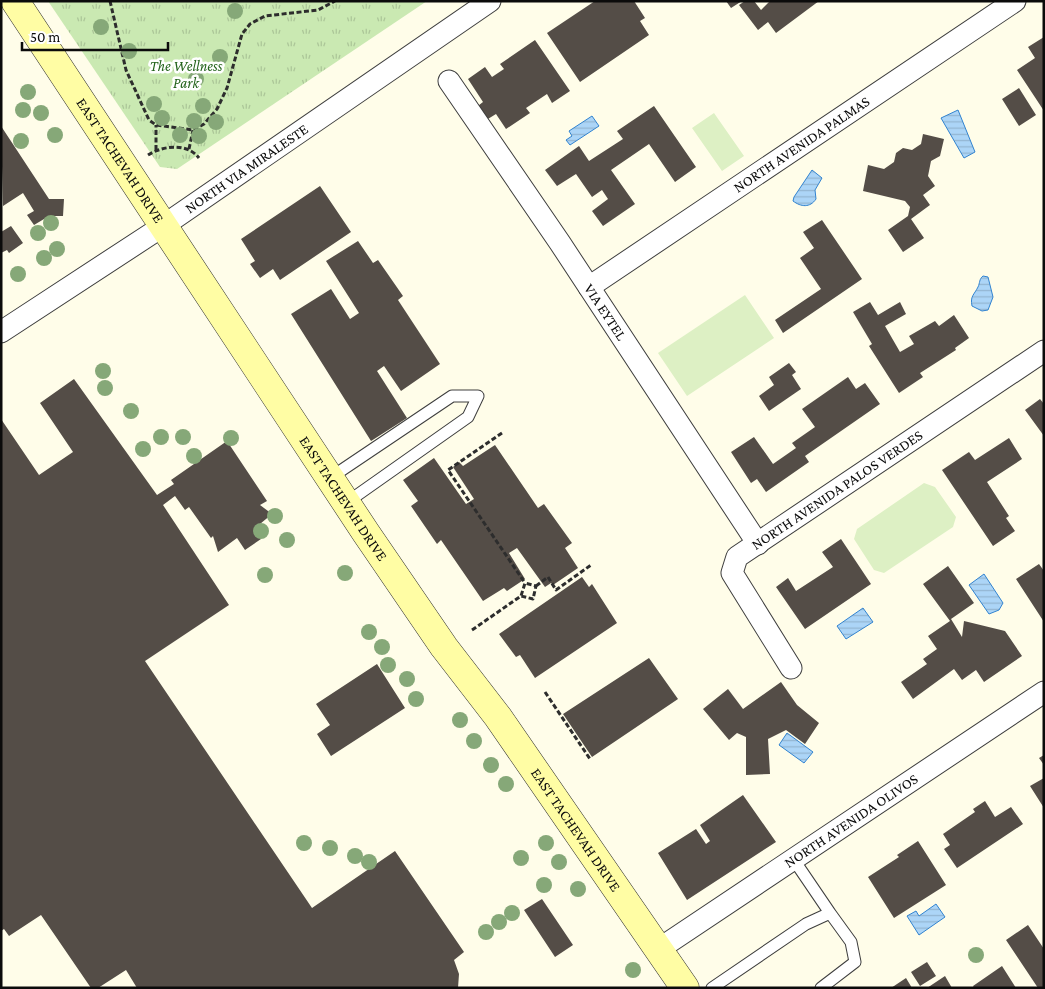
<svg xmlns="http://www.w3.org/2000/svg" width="1045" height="989" font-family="'Crimson Pro',serif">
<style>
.park{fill:url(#park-tufts)}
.pitch{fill:#ddf0c4}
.water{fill:url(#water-rules);stroke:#3183d0}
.building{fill:#544d47}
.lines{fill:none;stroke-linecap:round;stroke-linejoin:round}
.lane-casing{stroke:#3e3e3e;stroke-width:13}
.street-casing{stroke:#3e3e3e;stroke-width:23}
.secondary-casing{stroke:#2d2d2d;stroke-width:29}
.path{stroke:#2d2d2d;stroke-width:3;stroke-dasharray:5 2.5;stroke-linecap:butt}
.lane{stroke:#fff;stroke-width:11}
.street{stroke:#fff;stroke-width:21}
.secondary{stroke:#fffda4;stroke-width:28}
.tree{fill:#86a878}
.labels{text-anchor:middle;stroke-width:5;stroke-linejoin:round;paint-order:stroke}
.park-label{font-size:15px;font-style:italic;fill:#23631b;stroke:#fff}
.street-label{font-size:15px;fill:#0b0b0b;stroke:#fff}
</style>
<defs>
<pattern id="park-tufts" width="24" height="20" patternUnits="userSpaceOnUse" patternTransform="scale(1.25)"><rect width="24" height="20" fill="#cae9b2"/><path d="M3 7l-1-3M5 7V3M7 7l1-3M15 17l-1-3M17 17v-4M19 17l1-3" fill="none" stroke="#acc698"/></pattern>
<pattern id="water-rules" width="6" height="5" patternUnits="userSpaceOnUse" patternTransform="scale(1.25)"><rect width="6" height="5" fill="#acd5f7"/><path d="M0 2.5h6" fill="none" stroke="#93b6d2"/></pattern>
</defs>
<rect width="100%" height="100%" fill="#fffde9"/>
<!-- park -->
<path class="park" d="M48 1H427L177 169 160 167Z"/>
<!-- pitch -->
<path class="pitch" d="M714 113 744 156 722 171 692 128Z
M745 295 774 338 687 396 658 353Z
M924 483 935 487 956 517 953 527 884 573 874 570 854 539 857 529Z"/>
<!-- water -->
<path class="water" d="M958 110 975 152 964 158 941 118Z
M592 116 599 126 570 145 566 140 572 136 569 131Z
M812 170 822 178 815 190 816 199C810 208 801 207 793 201L794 197Z
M983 276 988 277 993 297 988 310 982 311 972 306C970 296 974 295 978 287 980 283 979 279 983 276Z
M984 574 1003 603 999 610 989 614 969 585Z
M863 608 873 622 846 639 837 626Z
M787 733 813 752 804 763 779 745Z
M936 904 945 917 919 935 907 916 916 911 919 916Z"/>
<!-- building -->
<path class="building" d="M595 1H634L645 18 640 21 649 35 580 82 547 33Z
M726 1H742L731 8Z
M745 1H754L761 10 770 1H819L776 33 768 22 758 30 739 5Z
M1044 37V111L1017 70 1035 58 1028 47Z
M535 40 570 91 552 103 547 94 526 108 530 113 506 129 496 114 483 122 474 109 483 102 468 79 485 67 492 77 504 69 500 64Z
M1019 88 1036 115 1019 126 1002 99Z
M654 106 696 167 675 182 649 144 611 170 635 204 603 226 592 211 608 199 602 190 592 197 576 174 557 186 545 170 579 146 589 161 623 139 617 131Z
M1 126 49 199H64L63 216H49L34 225 27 215 34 211 23 193 3 206Z
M923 134 944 139 940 156 931 161 928 176 935 186 923 195 930 205 911 219 924 238 903 252 888 230 908 216 910 207 905 201 863 191 868 165 884 169 894 162 896 153 903 148 912 150 921 144Z
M320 186 351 232 280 280 273 269 260 278 250 264 255 261 241 239Z
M822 220 862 279 783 333 775 320 821 289 800 258 814 248 803 232Z
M11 226 23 243 9 253 7 250 1 253V232Z
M358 241 373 263 378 260 403 296 398 300 440 364 401 391 384 366 377 371 407 418 371 441 291 314 331 289 350 319 359 313 326 261Z
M870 302 878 315 900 302 906 314 885 326 900 352 914 344 909 336 935 321 939 326 954 315 969 338 955 348 956 350 920 373 923 377 899 393 869 346 872 344 853 312Z
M789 363 796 372 792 375 801 389 769 411 759 396 774 385 769 377Z
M848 377 856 389 865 383 880 404 805 456 809 462 766 492 757 479 751 483 731 452 754 437 773 464 796 448 792 443 815 427 802 409Z
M74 379 157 495 174 484 171 480 227 441 267 501 260 505 272 514 254 529 261 539 245 550 237 538 218 552 213 536 211 538 189 507 185 510 175 496 163 505 229 605 145 661 312 908 395 851 464 952 454 960 459 974 458 988H137L126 970 98 988H91L41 915 9 936 4 929 1 931V419L39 475 73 452 40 403Z
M1040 399 1044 404V436L1025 410Z
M1009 438 1022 459 987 482 1009 516 1006 518 1015 531 993 546 942 470 969 452 975 460Z
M495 445 538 508 544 504 572 543 565 548 578 568 553 585 551 583 545 587 517 548 509 553 525 579 507 591 504 588 483 601 441 540 437 544 411 506 418 501 403 480 434 458 466 504 474 499 453 467 459 462 463 466Z
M841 539 871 584 805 629 776 587 788 578 796 591 833 567 822 552Z
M1039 564 1044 571V622L1016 579Z
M948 566 974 603 951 619 962 637 964 621 1005 631 1022 656 984 682 976 670 962 680 954 669 913 699 901 682 927 664 923 659 937 649 928 636 950 621 923 584Z
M582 577 589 587 592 584 617 623 535 678 520 655 516 657 499 634Z
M649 658 678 699 592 757 563 714Z
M377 664 405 708 331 756 317 734 330 725 316 704Z
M781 682 797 705 819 723 805 744 786 730 768 739 770 774 746 775V737L737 733 729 740 703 709 728 689 743 709Z
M1044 755V765L1039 758Z
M1044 778V808L1030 786Z
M743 795 776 842 687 900 658 853 696 829 706 844 710 841 700 825Z
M985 801 995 817 1011 807 1023 824 957 868 944 849 950 845 943 834 975 812 973 809Z
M918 841 946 885 894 918 868 877 899 857 897 855Z
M542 899 573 945 555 957 524 910Z
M1028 925 1044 949V988H1038L1006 940Z
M927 962 936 976 920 986 911 972Z
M1002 966 1016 988H974L973 986Z
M945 976 952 988H927Z
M906 978 912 988H891Z"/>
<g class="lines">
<!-- lane casing -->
<g class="lane-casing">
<path id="lane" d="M330 478 452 396H478L468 417 346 503
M794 860 830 913
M712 988 806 924 830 913 851 942 855 962 821 988"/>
</g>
<!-- street casing -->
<g class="street-casing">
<g id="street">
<path id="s1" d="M449 81 560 243 758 544"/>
<path id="s2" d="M589 287 1015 1"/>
<path id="s3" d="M1 332 163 226 490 1"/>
<path id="s4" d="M791 668 732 573 737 557 1044 351"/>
<path id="s5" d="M659 949 1044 692"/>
</g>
</g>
<!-- secondary casing -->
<g class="secondary-casing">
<g id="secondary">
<path id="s6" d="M15 1 366 533 444 647 498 717 685 988"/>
</g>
</g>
<!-- path -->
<path class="path" d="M110 1 126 70 149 120 156 125 193 130 204 124 217 109 227 88 242 34 250 24 265 16 318 10 335 1
M189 149 193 130
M156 150V125
M148 155C162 146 187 142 199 158
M502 433 448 470 525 583
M536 586 548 577 556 590 591 565
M472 630 521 596 533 599 536 586 525 583 521 596
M545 692 590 759"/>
<!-- lane -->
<use href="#lane" class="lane"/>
<!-- street -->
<use href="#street" class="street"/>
<!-- secondary -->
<use href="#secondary" class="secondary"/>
</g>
<!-- trees -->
<g class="tree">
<circle cx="235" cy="11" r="8"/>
<circle cx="101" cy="27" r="8"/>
<circle cx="129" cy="51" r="8"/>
<circle cx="220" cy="57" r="8"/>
<circle cx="196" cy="79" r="8"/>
<circle cx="28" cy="92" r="8"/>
<circle cx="154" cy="104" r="8"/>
<circle cx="203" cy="106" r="8"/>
<circle cx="23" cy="110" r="8"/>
<circle cx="41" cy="113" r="8"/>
<circle cx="162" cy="118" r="8"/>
<circle cx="194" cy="121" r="8"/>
<circle cx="216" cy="122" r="8"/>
<circle cx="55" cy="135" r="8"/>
<circle cx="180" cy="135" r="8"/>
<circle cx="199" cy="136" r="8"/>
<circle cx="21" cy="141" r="8"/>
<circle cx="51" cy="223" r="8"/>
<circle cx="38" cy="233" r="8"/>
<circle cx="57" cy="249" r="8"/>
<circle cx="44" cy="258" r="8"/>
<circle cx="18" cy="274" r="8"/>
<circle cx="103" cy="371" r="8"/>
<circle cx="105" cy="388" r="8"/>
<circle cx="131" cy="411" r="8"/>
<circle cx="161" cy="437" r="8"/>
<circle cx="183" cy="437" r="8"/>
<circle cx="231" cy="438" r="8"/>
<circle cx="143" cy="449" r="8"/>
<circle cx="194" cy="456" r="8"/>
<circle cx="275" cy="516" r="8"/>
<circle cx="261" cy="531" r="8"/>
<circle cx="287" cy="540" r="8"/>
<circle cx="345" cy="573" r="8"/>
<circle cx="265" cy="575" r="8"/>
<circle cx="369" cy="632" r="8"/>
<circle cx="382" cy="647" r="8"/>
<circle cx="388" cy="665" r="8"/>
<circle cx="407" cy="679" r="8"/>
<circle cx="416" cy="699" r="8"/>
<circle cx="460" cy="720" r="8"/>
<circle cx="474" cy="741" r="8"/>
<circle cx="491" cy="765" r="8"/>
<circle cx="506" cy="784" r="8"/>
<circle cx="304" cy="843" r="8"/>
<circle cx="546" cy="843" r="8"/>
<circle cx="330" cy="848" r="8"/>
<circle cx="355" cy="856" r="8"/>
<circle cx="521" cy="858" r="8"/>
<circle cx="369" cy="862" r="8"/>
<circle cx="559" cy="862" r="8"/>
<circle cx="544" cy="885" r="8"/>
<circle cx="578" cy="889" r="8"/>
<circle cx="512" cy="913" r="8"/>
<circle cx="499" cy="922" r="8"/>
<circle cx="486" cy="932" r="8"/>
<circle cx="976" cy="955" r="8"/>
<circle cx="633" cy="970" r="8"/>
</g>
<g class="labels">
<!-- park labels -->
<g class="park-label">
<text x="186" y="71">The Wellness<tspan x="186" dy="17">Park</tspan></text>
</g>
<!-- street labels -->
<g class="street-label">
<text dy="5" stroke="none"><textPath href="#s2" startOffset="256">NORTH AVENIDA PALMAS</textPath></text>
<text dy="5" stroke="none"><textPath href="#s6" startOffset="191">EAST TACHEVAH DRIVE</textPath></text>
<text dy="5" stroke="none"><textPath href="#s3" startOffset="295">NORTH VIA MIRALESTE</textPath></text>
<text dy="5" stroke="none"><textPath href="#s1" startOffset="279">VIA EYTEL</textPath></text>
<text dy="5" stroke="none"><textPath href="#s4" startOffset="249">NORTH AVENIDA PALOS VERDES</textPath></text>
<text dy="5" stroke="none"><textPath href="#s6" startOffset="596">EAST TACHEVAH DRIVE</textPath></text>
<text dy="5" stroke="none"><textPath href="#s5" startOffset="231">NORTH AVENIDA OLIVOS</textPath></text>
<text dy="5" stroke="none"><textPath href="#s6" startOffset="1001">EAST TACHEVAH DRIVE</textPath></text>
</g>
</g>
<!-- border -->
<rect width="1045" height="989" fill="none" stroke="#0b0b0b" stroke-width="5"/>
<!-- scale -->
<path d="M22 42v8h146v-8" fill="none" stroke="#0b0b0b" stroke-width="2.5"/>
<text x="30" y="42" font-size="15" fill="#0b0b0b" stroke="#ffffff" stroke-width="4" paint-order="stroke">50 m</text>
</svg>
